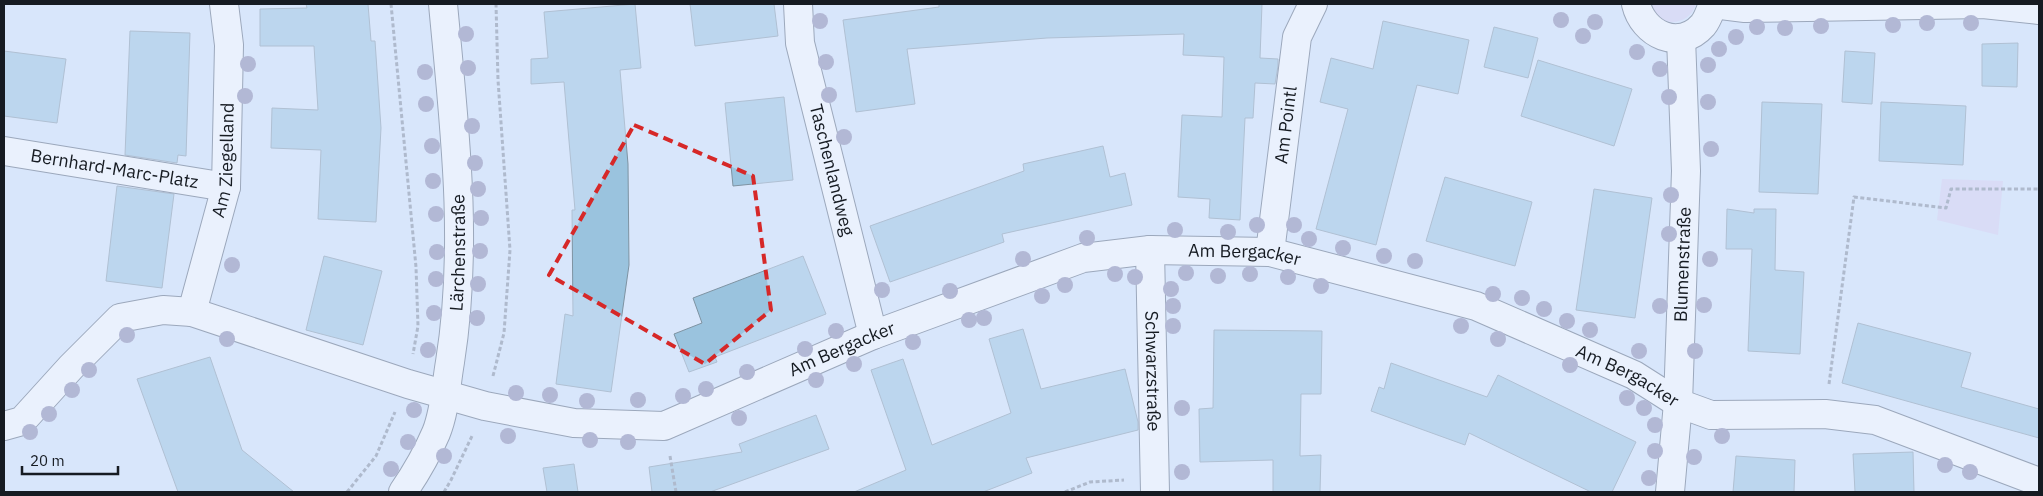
<svg xmlns="http://www.w3.org/2000/svg" width="2043" height="496" font-family="'IBM Plex Sans',sans-serif">
<style>
.green{fill:#d9d0f0}
.building{fill:#9ac3de;stroke:#7e93a2}
.lines{fill:none;stroke-linecap:round;stroke-linejoin:round}
.minor-casing{stroke:#525e6f;stroke-width:30}
.tertiary-casing{stroke:#525e6f;stroke-width:30}
.path{stroke:#7c8694;stroke-width:3;stroke-dasharray:4 2.5;stroke-linecap:butt}
.minor{stroke:#fff;stroke-width:28}
.tertiary{stroke:#fff;stroke-width:28}
.tree{fill:#8480a6}
.marked{fill:none;stroke:#d62828;stroke-width:4;stroke-dasharray:10 6;stroke-linejoin:round}
.labels{text-anchor:middle;stroke-width:4.5;stroke-linejoin:round;paint-order:stroke}
.street-label{font-size:18px;fill:#161b22;stroke:#d8e6fb}
</style>
<rect width="100%" height="100%" fill="#d8e6fb"/>
<!-- green -->
<path class="green" d="M1651 4H1696C1689 27 1657 29 1651 4Z
M1942 179 2003 181 1998 235 1937 220Z"/>
<!-- building -->
<path class="building" d="M306 4H368L371 41H375L381 128 376 222 318 219 321 150 271 148 272 108 318 110 314 46H260V9L307 8Z
M635 4 641 68 620 70 628 164 629 265 611 392 556 384 565 314 573 316 572 210H575L569 141 564 82 531 84V59L548 58 544 12Z
M690 4H774L778 36 695 46Z
M939 4H1262L1260 58 1278 59V66L1275 84 1255 83 1253 118H1245L1240 220 1209 218 1210 199 1178 197 1182 115 1222 117 1224 57 1183 55 1184 34 1047 38 907 49 915 104 856 112 843 20 939 7Z
M1383 21 1469 40 1458 94 1417 85 1376 245 1316 229 1348 109 1320 102 1331 58 1373 69Z
M1494 27 1538 38 1528 78 1484 67Z
M130 31 190 33 186 156 178 155 177 163 125 155Z
M2018 43 2017 87 1982 86V44Z
M4 51 66 59 57 123 4 116Z
M1845 51 1875 53 1872 104 1842 102Z
M1538 60 1632 89 1614 146 1521 116Z
M784 97 793 180 733 186 725 103Z
M1762 102 1822 104 1818 194 1759 192Z
M1881 102 1966 106 1963 165 1879 161Z
M1103 146 1110 177 1125 173 1132 205 1002 234 1004 242 890 282 870 226 1024 171 1023 164Z
M1445 177 1532 202 1515 266 1426 241Z
M117 186 174 194 162 288 106 281Z
M1594 189 1652 198 1635 318 1576 310Z
M1727 209 1754 213V209H1776L1775 270 1804 272 1800 354 1748 351 1752 249H1726Z
M324 256 382 271 363 345 306 330Z
M803 256 826 314 715 357 717 362 689 372 674 334 702 323 693 298Z
M1858 323 1971 353 1961 387 2039 409V438L1842 383Z
M1023 329 1041 389 1125 369 1138 422V430L1026 458 1032 473 983 492H854L906 470 871 370 903 359 932 445 1011 413 989 339Z
M1214 330 1322 331 1321 394H1301L1300 456 1321 455 1320 492H1273V460L1200 462 1199 409 1213 408Z
M210 357 242 450 294 492H178L137 379Z
M1391 363 1487 397 1498 375 1636 442 1612 492H1591L1469 433 1465 445 1371 411 1379 387 1384 389Z
M816 415 829 449 710 492H652L649 467 742 452 739 444Z
M1913 452 1914 492H1855L1853 454Z
M1736 456 1795 460 1794 492H1733Z
M574 464 578 492H547L543 468Z"/>
<g class="lines">
<!-- minor casing -->
<g class="minor-casing">
<g id="minor">
<path id="s1" d="M798 4 800 43 873 335"/>
<path d="M1636 4C1643 34 1679 52 1703 25 1708 19 1710 11 1713 4"/>
<path d="M1713 4 1745 8 1983 4 2039 10"/>
<path id="s2" d="M4 151 226 187"/>
<path id="s3" d="M1150 250 1155 492"/>
<path id="s4" d="M1270 252 1297 37 1313 4"/>
<path id="s5" d="M192 312 226 187 229 45 224 4"/>
<path id="s6" d="M4 426 22 421 71 367 120 318 163 310 192 312 408 384 485 406 574 423 664 426 873 335 1083 258 1150 250 1270 252 1476 306 1634 375 1678 403 1711 415 1825 414 1875 420 2039 482"/>
<path id="s7" d="M1670 492 1678 403 1686 171 1681 38"/>
</g>
</g>
<!-- tertiary casing -->
<g class="tertiary-casing">
<g id="tertiary">
<path id="s8" d="M403 492C416 473 427 454 436 433 445 411 446 385 450 362 469 243 454 123 443 4"/>
</g>
</g>
<!-- path -->
<path class="path" d="M391 4 416 267 418 326 413 354
M493 376 504 333 510 250 498 80 496 4
M1829 384 1854 197 1946 208 1951 189H2039
M670 456 676 492
M347 492 376 456 395 412
M444 492 451 480 473 434
M1065 492 1090 482 1124 480"/>
<!-- minor -->
<use href="#minor" class="minor"/>
<!-- tertiary -->
<use href="#tertiary" class="tertiary"/>
</g>
<!-- trees -->
<g class="tree">
<circle cx="1561" cy="20" r="8"/>
<circle cx="820" cy="21" r="8"/>
<circle cx="1595" cy="22" r="8"/>
<circle cx="1927" cy="23" r="8"/>
<circle cx="1971" cy="23" r="8"/>
<circle cx="1893" cy="25" r="8"/>
<circle cx="1821" cy="26" r="8"/>
<circle cx="1757" cy="27" r="8"/>
<circle cx="1785" cy="28" r="8"/>
<circle cx="466" cy="34" r="8"/>
<circle cx="1583" cy="36" r="8"/>
<circle cx="1736" cy="37" r="8"/>
<circle cx="1719" cy="49" r="8"/>
<circle cx="1637" cy="52" r="8"/>
<circle cx="826" cy="62" r="8"/>
<circle cx="248" cy="64" r="8"/>
<circle cx="1708" cy="65" r="8"/>
<circle cx="468" cy="68" r="8"/>
<circle cx="1660" cy="69" r="8"/>
<circle cx="425" cy="72" r="8"/>
<circle cx="829" cy="95" r="8"/>
<circle cx="245" cy="96" r="8"/>
<circle cx="1669" cy="97" r="8"/>
<circle cx="1708" cy="102" r="8"/>
<circle cx="426" cy="104" r="8"/>
<circle cx="472" cy="126" r="8"/>
<circle cx="844" cy="137" r="8"/>
<circle cx="432" cy="146" r="8"/>
<circle cx="1711" cy="149" r="8"/>
<circle cx="475" cy="163" r="8"/>
<circle cx="433" cy="181" r="8"/>
<circle cx="478" cy="189" r="8"/>
<circle cx="1671" cy="195" r="8"/>
<circle cx="436" cy="214" r="8"/>
<circle cx="481" cy="218" r="8"/>
<circle cx="1257" cy="225" r="8"/>
<circle cx="1294" cy="225" r="8"/>
<circle cx="1175" cy="230" r="8"/>
<circle cx="1228" cy="232" r="8"/>
<circle cx="1669" cy="234" r="8"/>
<circle cx="1087" cy="238" r="8"/>
<circle cx="1309" cy="239" r="8"/>
<circle cx="1343" cy="248" r="8"/>
<circle cx="480" cy="251" r="8"/>
<circle cx="437" cy="252" r="8"/>
<circle cx="1384" cy="256" r="8"/>
<circle cx="1023" cy="259" r="8"/>
<circle cx="1710" cy="259" r="8"/>
<circle cx="1415" cy="261" r="8"/>
<circle cx="232" cy="265" r="8"/>
<circle cx="1186" cy="273" r="8"/>
<circle cx="1115" cy="274" r="8"/>
<circle cx="1250" cy="274" r="8"/>
<circle cx="1218" cy="276" r="8"/>
<circle cx="1135" cy="277" r="8"/>
<circle cx="1288" cy="277" r="8"/>
<circle cx="436" cy="279" r="8"/>
<circle cx="478" cy="284" r="8"/>
<circle cx="1065" cy="285" r="8"/>
<circle cx="1321" cy="286" r="8"/>
<circle cx="1171" cy="289" r="8"/>
<circle cx="882" cy="290" r="8"/>
<circle cx="950" cy="291" r="8"/>
<circle cx="1493" cy="294" r="8"/>
<circle cx="1042" cy="296" r="8"/>
<circle cx="1522" cy="298" r="8"/>
<circle cx="1704" cy="305" r="8"/>
<circle cx="1173" cy="306" r="8"/>
<circle cx="1660" cy="306" r="8"/>
<circle cx="1544" cy="309" r="8"/>
<circle cx="434" cy="313" r="8"/>
<circle cx="477" cy="318" r="8"/>
<circle cx="984" cy="318" r="8"/>
<circle cx="969" cy="320" r="8"/>
<circle cx="1567" cy="321" r="8"/>
<circle cx="1173" cy="326" r="8"/>
<circle cx="1461" cy="326" r="8"/>
<circle cx="1590" cy="330" r="8"/>
<circle cx="836" cy="331" r="8"/>
<circle cx="127" cy="335" r="8"/>
<circle cx="227" cy="339" r="8"/>
<circle cx="1498" cy="339" r="8"/>
<circle cx="913" cy="342" r="8"/>
<circle cx="805" cy="349" r="8"/>
<circle cx="428" cy="350" r="8"/>
<circle cx="1639" cy="351" r="8"/>
<circle cx="1695" cy="351" r="8"/>
<circle cx="854" cy="364" r="8"/>
<circle cx="1570" cy="365" r="8"/>
<circle cx="89" cy="370" r="8"/>
<circle cx="747" cy="372" r="8"/>
<circle cx="816" cy="380" r="8"/>
<circle cx="706" cy="389" r="8"/>
<circle cx="72" cy="390" r="8"/>
<circle cx="516" cy="393" r="8"/>
<circle cx="550" cy="395" r="8"/>
<circle cx="683" cy="396" r="8"/>
<circle cx="1627" cy="398" r="8"/>
<circle cx="638" cy="400" r="8"/>
<circle cx="587" cy="401" r="8"/>
<circle cx="1182" cy="408" r="8"/>
<circle cx="1644" cy="408" r="8"/>
<circle cx="414" cy="410" r="8"/>
<circle cx="49" cy="414" r="8"/>
<circle cx="739" cy="418" r="8"/>
<circle cx="1655" cy="425" r="8"/>
<circle cx="30" cy="432" r="8"/>
<circle cx="508" cy="436" r="8"/>
<circle cx="1722" cy="436" r="8"/>
<circle cx="590" cy="440" r="8"/>
<circle cx="408" cy="442" r="8"/>
<circle cx="628" cy="442" r="8"/>
<circle cx="1655" cy="451" r="8"/>
<circle cx="444" cy="456" r="8"/>
<circle cx="1694" cy="457" r="8"/>
<circle cx="1945" cy="465" r="8"/>
<circle cx="391" cy="469" r="8"/>
<circle cx="1182" cy="472" r="8"/>
<circle cx="1970" cy="472" r="8"/>
<circle cx="1649" cy="478" r="8"/>
</g>
<!-- marked area -->
<path d="M0 0H2043V496H0ZM634 125 753 176 771 310 705 364 549 275Z" fill="#d8e6fb" fill-opacity=".55" fill-rule="evenodd"/>
<path class="marked" d="M634 125 753 176 771 310 705 364 549 275Z"/>
<g class="labels">
<!-- street labels -->
<g class="street-label">
<text dy="6" stroke="none"><textPath href="#s4" startOffset="128">Am Pointl</textPath></text>
<text dy="6" stroke="none"><textPath href="#s5" startOffset="156">Am Ziegelland</textPath></text>
<text dy="6" stroke="none"><textPath href="#s2" startOffset="112">Bernhard-Marc-Platz</textPath></text>
<text dy="6" stroke="none"><textPath href="#s1" startOffset="170">Taschenlandweg</textPath></text>
<text dy="6" stroke="none"><textPath href="#s8" startOffset="250">Lärchenstraße</textPath></text>
<text dy="6" stroke="none"><textPath href="#s6" startOffset="1336">Am Bergacker</textPath></text>
<text dy="6" stroke="none"><textPath href="#s7" startOffset="228">Blumenstraße</textPath></text>
<text dy="6" stroke="none"><textPath href="#s6" startOffset="916">Am Bergacker</textPath></text>
<text dy="6" stroke="none"><textPath href="#s3" startOffset="121">Schwarzstraße</textPath></text>
<text dy="6" stroke="none"><textPath href="#s6" startOffset="1741">Am Bergacker</textPath></text>
</g>
</g>
<!-- border -->
<rect width="2043" height="496" fill="none" stroke="#161b22" stroke-width="10"/>
<!-- scale -->
<path d="M22 466v8h96v-8" fill="none" stroke="#161b22" stroke-width="2.5"/>
<text x="30" y="466" font-size="15" fill="#161b22" stroke="#d8e6fb" stroke-width="4" paint-order="stroke">20 m</text>
</svg>
